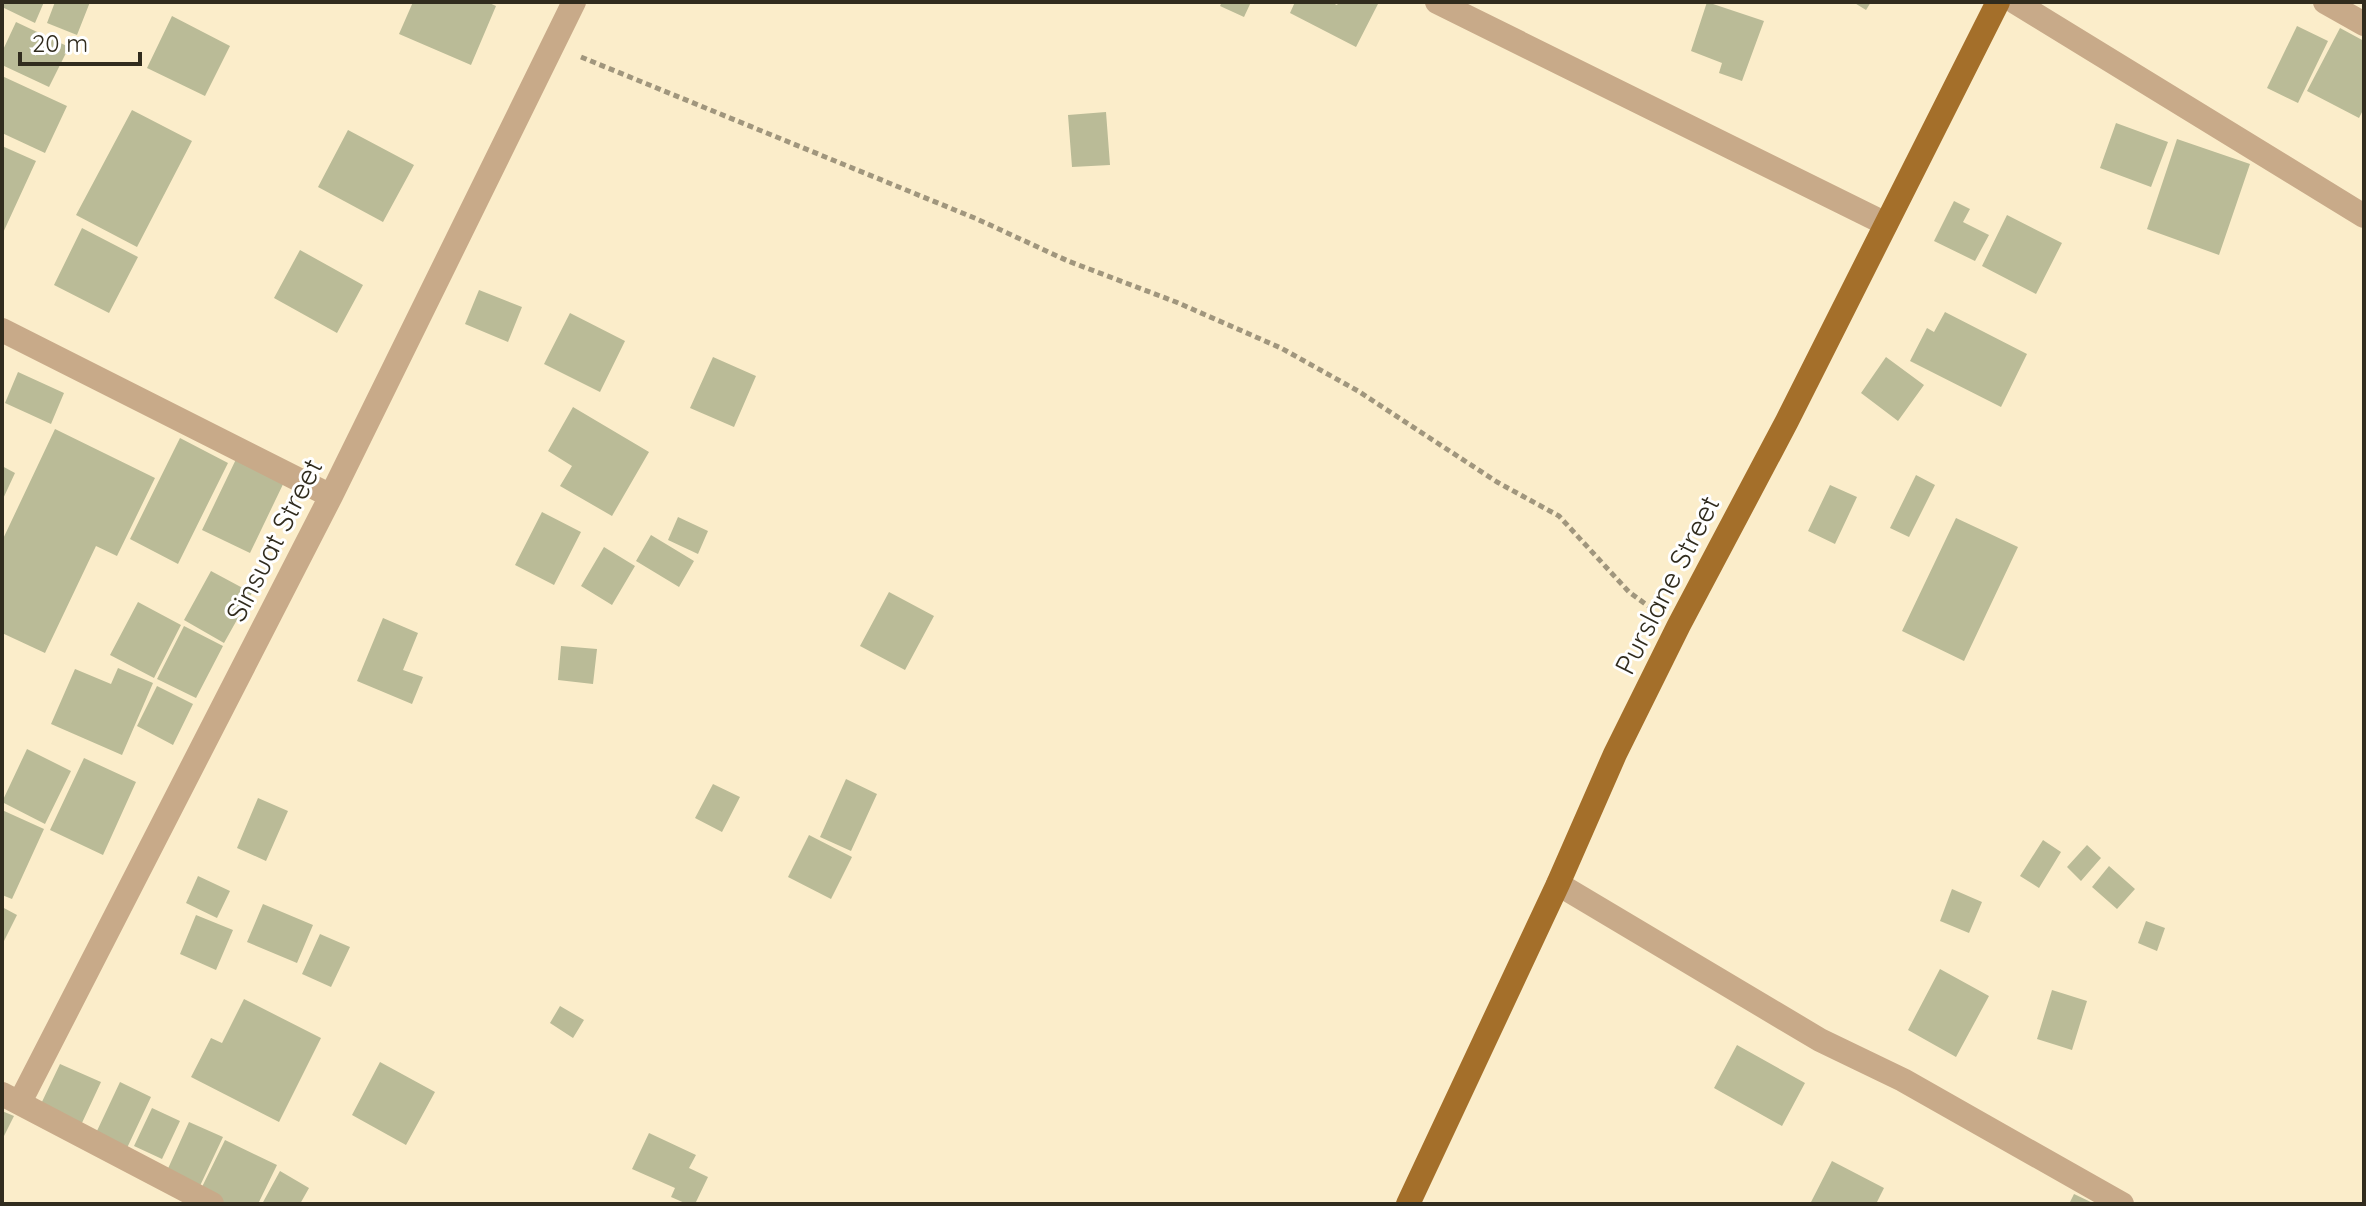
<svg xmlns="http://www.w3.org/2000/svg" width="2366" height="1206" font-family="Quicksand,sans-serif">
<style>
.building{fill:#babb97}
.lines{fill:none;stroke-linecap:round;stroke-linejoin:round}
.path{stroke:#a0967d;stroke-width:5;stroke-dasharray:6 4;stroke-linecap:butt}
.minor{stroke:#c8aa89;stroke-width:24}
.primary{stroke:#a46f2a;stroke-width:24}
.labels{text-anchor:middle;stroke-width:6;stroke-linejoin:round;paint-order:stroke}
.street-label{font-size:28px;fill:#312c1e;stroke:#fff}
</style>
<rect width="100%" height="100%" fill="#fbedca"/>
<!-- building -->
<path class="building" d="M2 2H44L35 23 2 7Z
M55 2H90L77 35 47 23Z
M413 2H487L496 6 471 65 399 34Z
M1222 2H1251L1244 17 1220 6Z
M1295 2H1330L1337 5 1339 2H1379L1356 47 1290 13Z
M1707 2 1764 21 1742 81 1719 73 1722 63 1691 51Z
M1853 2H1871L1866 10Z
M172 16 230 46 205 96 147 68Z
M16 22 69 47 49 87 2 65V52Z
M2297 26 2328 41 2298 103 2267 88Z
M2340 28 2364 41V108L2359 118 2307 91Z
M2 76 67 106 45 153 2 133Z
M132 110 192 141 137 247 76 215Z
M1106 112 1110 165 1072 167 1068 115Z
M2116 123 2168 142 2151 187 2100 168Z
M348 130 414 165 383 222 318 187Z
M2177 139 2250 164 2219 255 2147 229Z
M2 146 36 161 2 235Z
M1954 201 1970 209 1963 222 1989 235 1975 261 1934 241Z
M2007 215 2062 243 2036 294 1982 266Z
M82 228 138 257 109 313 54 285Z
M300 250 363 285 337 333 274 298Z
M479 290 522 307 508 342 465 324Z
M1945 312 2027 354 2001 407 1910 361 1927 328 1934 332Z
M570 313 625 341 600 392 544 364Z
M713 357 756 376 734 427 690 408Z
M1886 357 1924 385 1898 421 1861 393Z
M18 372 64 393 51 424 5 403Z
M573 407 649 452 612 516 560 486 572 466 548 451Z
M55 429 155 478 117 556 96 546 45 653 2 633V541Z
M180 438 228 463 178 564 130 539Z
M239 453 287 476 250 553 202 530Z
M2 466 15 473 2 501Z
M1916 475 1935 485 1909 537 1890 528Z
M1830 485 1857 497 1835 544 1808 531Z
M542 512 581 532 554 585 515 565Z
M678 517 708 531 698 554 668 540Z
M1956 518 2018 547 1964 661 1902 631Z
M651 535 694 561 679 587 636 561Z
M604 547 635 566 612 605 581 586Z
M211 571 252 593 224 643 184 620Z
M889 592 934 616 905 670 860 646Z
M138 602 181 625 154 678 110 655Z
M383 618 418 633 403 670 423 677 412 704 357 681Z
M184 626 223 646 196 698 157 679Z
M561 646 597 649 593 684 558 680Z
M118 668 153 683 122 755 51 724 75 669 111 684Z
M157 686 193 704 173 745 137 726Z
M27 749 71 771 45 824 2 802Z
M84 758 136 782 103 855 50 830Z
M846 779 877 794 851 851 820 837Z
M713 784 740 797 722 832 695 818Z
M258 798 288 811 266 861 237 848Z
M2 810 44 829 12 899 2 895Z
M809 835 852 857 831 899 788 877Z
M2043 840 2061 852 2039 888 2020 876Z
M2087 845 2101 858 2081 881 2067 867Z
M2109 866 2135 889 2117 909 2092 887Z
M198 876 230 891 217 918 186 903Z
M1952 889 1982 902 1969 933 1940 921Z
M263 904 313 925 297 963 247 942Z
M2 907 17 915 2 945Z
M196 915 233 930 216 970 180 954Z
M2146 921 2165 928 2157 951 2138 943Z
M320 934 350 947 331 987 302 974Z
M1940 969 1989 996 1956 1057 1908 1030Z
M2052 990 2087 1001 2072 1050 2037 1039Z
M244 999 321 1038 279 1122 191 1077 211 1038 222 1043Z
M560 1006 584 1020 573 1038 550 1023Z
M1737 1045 1805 1083 1782 1126 1714 1088Z
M380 1062 435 1092 406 1145 352 1115Z
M60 1064 101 1082 81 1125 40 1106Z
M120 1082 151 1097 127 1148 96 1133Z
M152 1108 180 1121 162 1159 134 1146Z
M2 1111 14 1116 2 1140Z
M189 1122 223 1137 199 1188 166 1173Z
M649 1133 696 1155 689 1168 708 1177 695 1204H687L671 1197 675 1188 632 1169Z
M225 1140 277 1165 258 1204H225L200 1191Z
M1832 1161 1884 1188 1876 1204H1810Z
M280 1171 309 1188 300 1204H262Z
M2074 1194 2095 1204H2069Z"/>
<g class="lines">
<!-- path -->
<path class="path" d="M581 57 977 219 1068 261 1176 302 1281 348 1358 391 1497 482 1559 516 1629 592 1651 608"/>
<!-- minor -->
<path class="minor" d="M1437 2 1886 224
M2015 2 2364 216
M2325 2 2364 24
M2 330 331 496
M1558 884 1820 1040 1903 1080 2122 1204
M2 1094 212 1204
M20 1102 331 496 574 2"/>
<!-- primary -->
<path class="primary" d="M1408 1204 1558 884 1615 754 1679 625 1787 421 1998 2"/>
</g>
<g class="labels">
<!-- street labels -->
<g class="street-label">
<text transform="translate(274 540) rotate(-63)" y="10">Sinsuat Street</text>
<text transform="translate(1667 585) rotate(-63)" y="10">Purslane Street</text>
</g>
</g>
<!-- border -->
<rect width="2366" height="1206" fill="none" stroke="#312c1e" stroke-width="8"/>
<!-- scale -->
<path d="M20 52v12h120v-12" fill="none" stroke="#312c1e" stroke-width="4"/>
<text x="32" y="52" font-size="24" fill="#312c1e" stroke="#ffffff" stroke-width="6" paint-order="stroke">20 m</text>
</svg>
